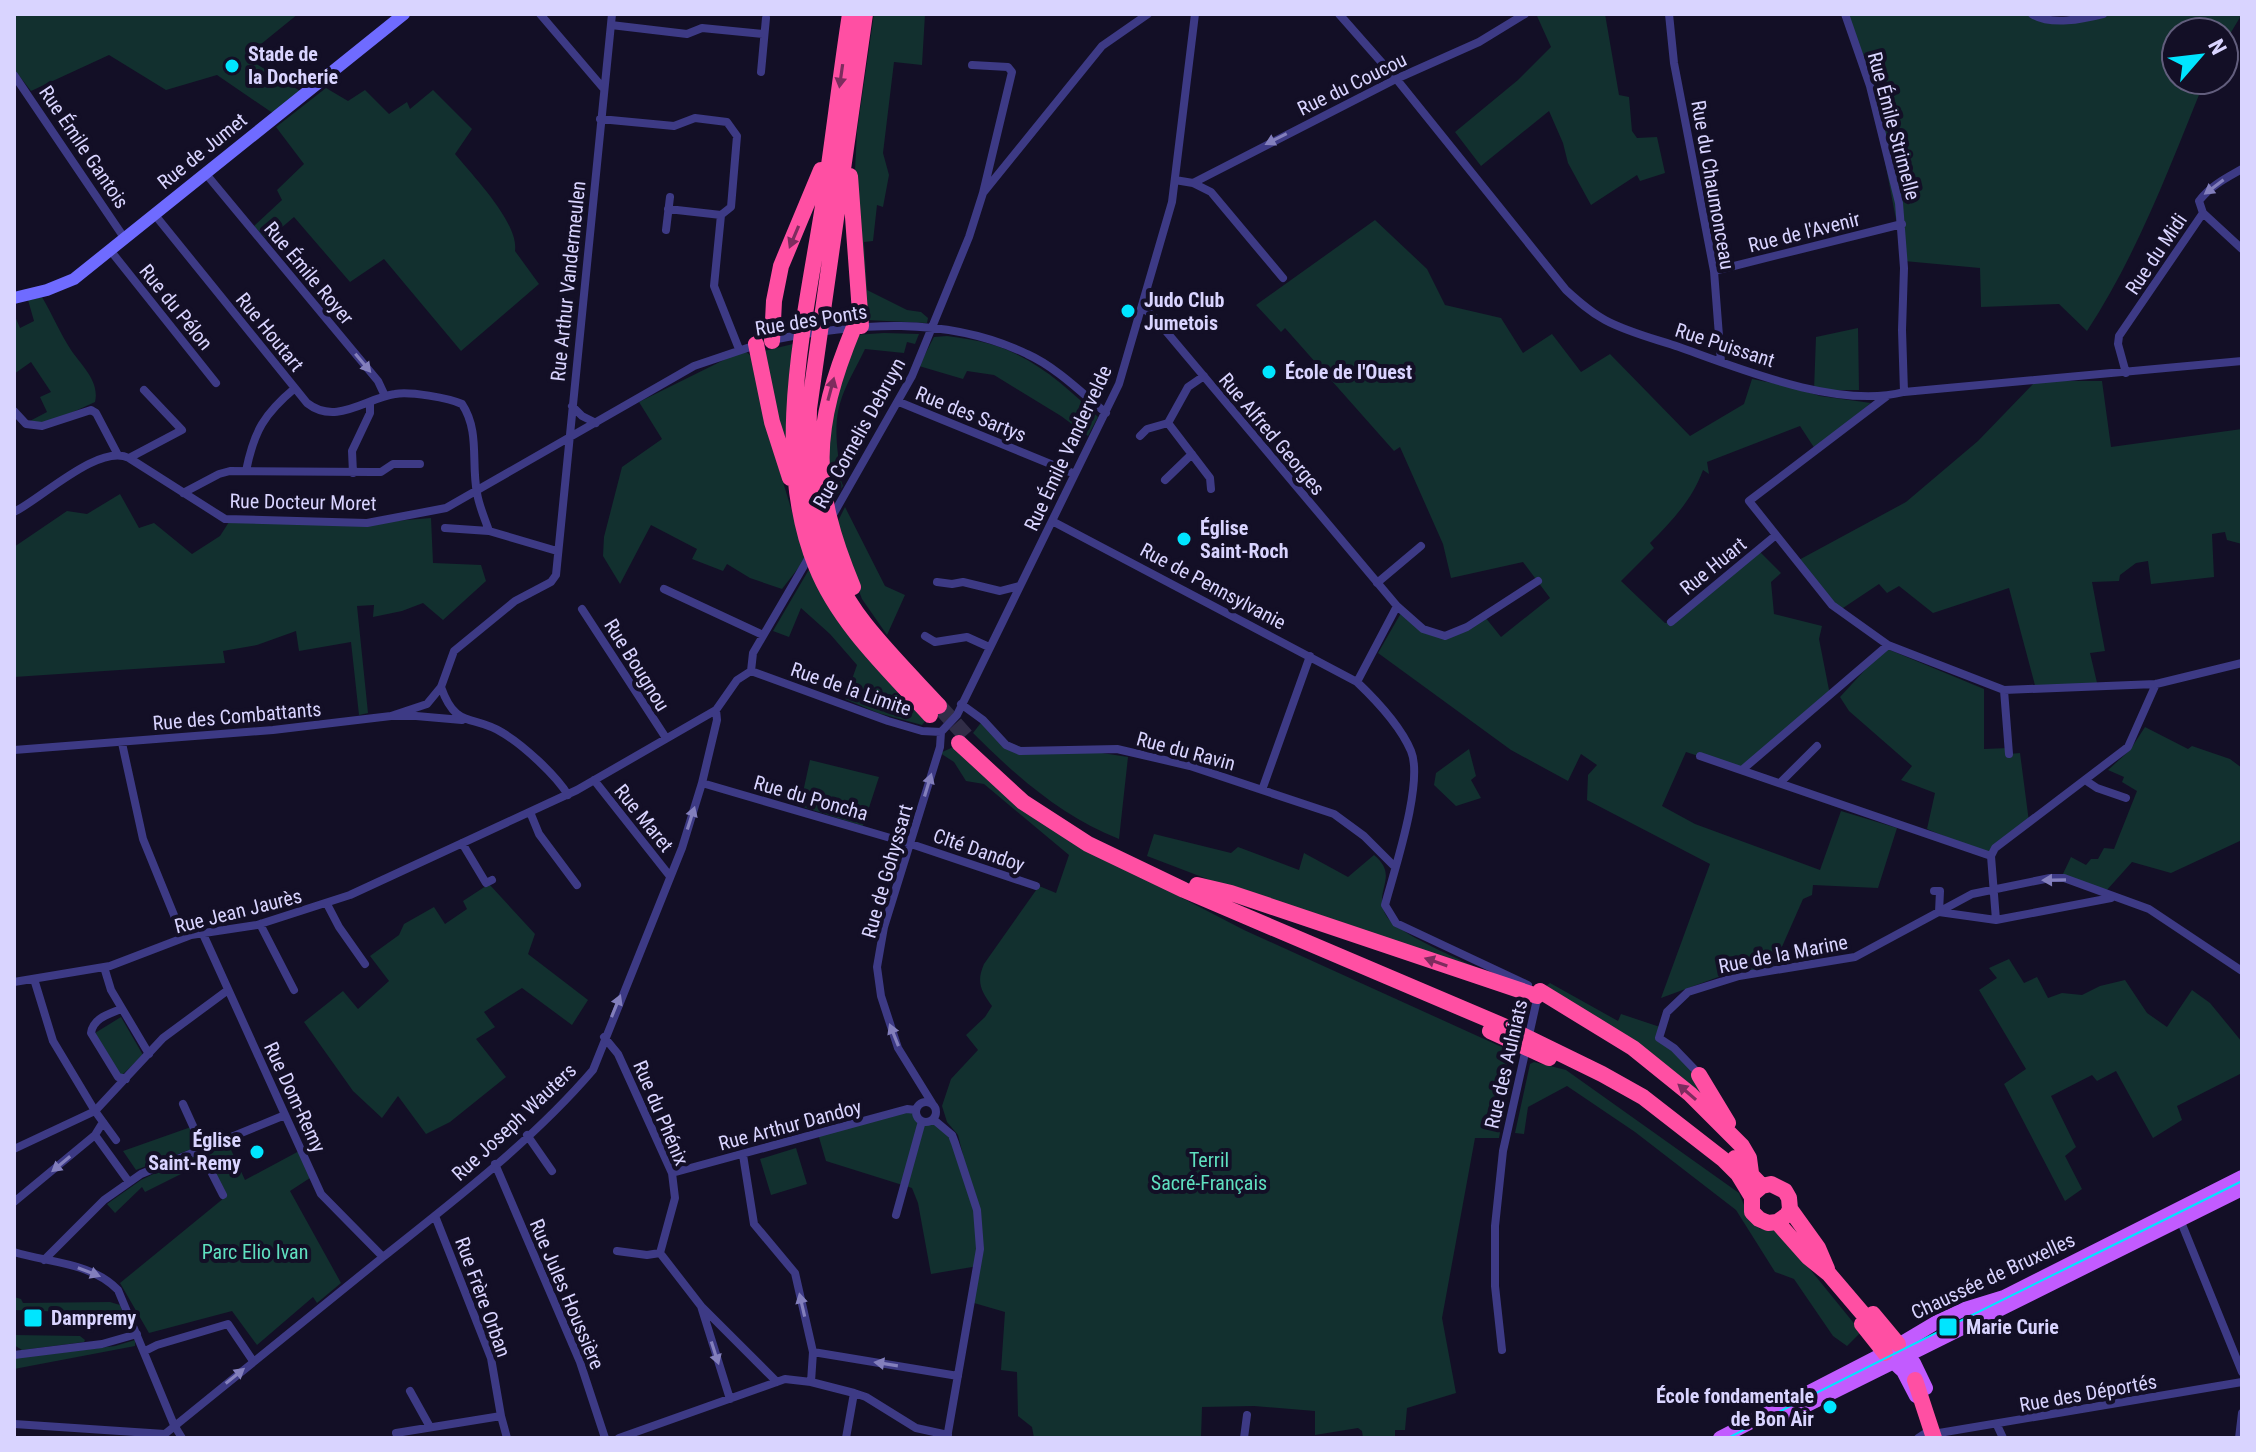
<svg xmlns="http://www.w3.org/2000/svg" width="2256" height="1452" font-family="'Roboto Condensed',sans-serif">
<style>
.green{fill:#12302f}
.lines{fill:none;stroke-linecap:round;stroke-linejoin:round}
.highway-tunnel{stroke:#312d47;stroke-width:16;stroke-dasharray:16 8;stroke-linecap:butt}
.street{stroke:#3d3a85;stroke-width:8}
.secondary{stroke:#6f6bff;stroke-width:12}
.primary{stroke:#c25bff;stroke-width:14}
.highway{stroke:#ff4fa3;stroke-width:16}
.tram{stroke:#00e5ff;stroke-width:2}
.oneway{fill:#7d2c5e}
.oneway2{fill:#837fbc}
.poi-dot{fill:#00e5ff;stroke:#130f26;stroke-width:3}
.labels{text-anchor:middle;stroke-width:8;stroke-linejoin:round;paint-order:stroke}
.poi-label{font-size:20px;font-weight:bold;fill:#d9d4ff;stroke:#130f26;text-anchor:start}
.street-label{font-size:20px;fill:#d9d4ff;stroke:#130f26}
.park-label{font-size:20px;fill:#5fe0c0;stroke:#130f26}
</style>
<rect width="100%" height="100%" fill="#130f26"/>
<!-- green -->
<path class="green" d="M14 14H298L245 57 305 94 277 116 217 75 166 90 109 55 31 91 14 69Z
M874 14H925L922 65 894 62 883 153 889 175 883 207 877 205 873 241 864 242 867 290 907 310 921 312 928 318 927 323 866 320 855 170 857 131Z
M1541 14H1605L1619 95 1629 97 1632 131 1637 138 1657 137 1665 173 1640 181 1637 175 1591 205 1568 163 1563 143 1549 111 1481 166 1455 132 1518 80 1551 47 1537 16Z
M1845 14H2035L2057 20 2090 14H2242L2224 44V32H2176V80H2205C2170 166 2138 253 2087 331L2059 304 1981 307 1980 268 1904 261 1872 94Z
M326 88 348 101 365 90 389 114 407 102 410 109 433 90 472 129 455 154C473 176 519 223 515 251L539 284 461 351 384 259 350 282 294 217 267 240 254 226 282 200 277 190 304 164 276 127Z
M1375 220 1427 269 1445 305 1501 318 1523 353 1552 334 1581 372 1610 354 1690 436 1744 404 1752 379 1792 387 1820 396 1871 403 1815 449 1800 426 1707 462 1709 474 1703 470C1692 500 1672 521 1650 543L1654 548 1621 581 1665 623 1671 622 1758 550 1781 573 1771 582 1774 614 1822 626 1819 639 1830 695 1742 770 1686 752 1662 806 1695 824 1820 870 1841 811 1897 828 1878 888 1813 885 1812 895 1803 899 1773 967 1721 976 1661 998 1710 864 1587 800 1588 775 1597 765 1581 754 1568 781 1511 750 1378 653 1401 613 1445 636 1485 617 1501 637 1550 598 1523 562 1451 578 1443 544 1400 447 1394 451 1285 328 1281 332 1256 305Z
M42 297C52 314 60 333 71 350 81 365 100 381 95 402L49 423 28 422 47 412 40 397 51 392 31 362 14 374V314L20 328 34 321 28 300Z
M1858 328 1859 390H1814L1816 337Z
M884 333 919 334 915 344 907 342 904 353 865 349C844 392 832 404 838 455 839 465 839 476 843 486L829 506 824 437 854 335Z
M947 336C961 338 976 340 990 344 1033 356 1067 387 1098 417L1088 436 1061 416 994 375 967 371 963 379 919 366 934 337Z
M793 344 786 468 764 351Z
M744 350 751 356 767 429 806 558 782 589 750 578 727 564 723 571 692 559 697 549 651 525 620 584 603 556 604 537 622 467 662 439 639 402Z
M2036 381H2102L2111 447 2242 429V544L2227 540 2225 532 2212 534 2214 577 2151 584 2148 561 2136 563 2120 575 2119 581 2092 582 2105 651 2090 653 2098 687 2036 689 2009 588 1933 613 1899 586 1887 593 1879 584 1840 610 1797 561 1906 502 1978 441Z
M120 494 139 528 154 523 192 554 220 536 229 522 370 523 431 518 433 563 481 565 486 581 443 620 423 603 402 611 373 617 374 605 357 606 368 713 359 715 351 642 299 651 296 631 257 645 223 651 225 663 14 677V547L67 511 87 514Z
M845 507 885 586 905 595 887 635 862 599 838 537 835 527Z
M811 566 927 719 922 725 878 713 845 699 857 665 830 634 801 608 789 637 773 631Z
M1885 648 1984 689V749L2009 748V754L2020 753 2029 822 1991 856 1927 829 1935 793 1901 780 1912 766 1849 711 1840 697Z
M983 720 996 737 1038 754 1083 750 1128 757 1119 839C1061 816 1017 777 973 733Z
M2145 727 2188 749 2192 746 2230 759 2242 768V840L2171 873 2132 862 2106 891 2062 876 2071 857 2086 865 2091 859H2098L2104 848 2114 849 2137 791 2122 782 2124 777 2108 770 2130 750Z
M960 744 1107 859 1244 930 1515 1053 1499 1138H1475L1442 1318 1456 1393 1407 1408 1405 1430H1395V1438H1363L1362 1431 1358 1428 1315 1435V1411L1254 1406 1202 1407 1201 1438H1034L1032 1427 1018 1416 1017 1372 1001 1370 1005 1312 974 1303 978 1266 931 1274 918 1203 912 1188 826 1161 818 1134 910 1110 922 1122 939 1120 963 1155 958 1135 947 1122 942 1106 951 1079 978 1050 966 1035 985 1017 992 1006C981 991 976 982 984 964L1039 886 1056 893 1069 855 984 784 966 781 954 762 940 753Z
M1469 749 1476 776 1471 780 1481 798 1456 806 1434 785 1436 773Z
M810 760 879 777 863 826 800 806Z
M1154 834 1231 853 1238 847 1299 870 1304 853 1348 877 1374 855C1401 877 1371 891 1387 917 1400 936 1478 967 1502 979L1278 906 1147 856Z
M489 884 535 934 528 954 588 1000 572 1025 522 988 484 1012 495 1027 476 1039 506 1077 450 1122 426 1134 398 1096 382 1118 353 1091 304 1022 343 991 358 1009 389 981 370 956 399 935 404 924 434 907 445 924 467 909 463 901Z
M2009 959 2024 983 2037 977 2048 998 2062 993 2082 995 2100 986 2125 980 2147 1013 2167 1027 2192 990 2210 1003 2242 1042V1073L2177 1106 2182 1120 2153 1138 2116 1071 2097 1081 2092 1075 2051 1096 2076 1147 2065 1156 2082 1189 2065 1201 2004 1084 2026 1069 1979 990 1997 978 1989 968Z
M1550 983 1618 1021 1621 1014 1660 1027 1659 1038 1706 1083 1716 1114 1545 987Z
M121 1017 143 1055 121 1076 95 1033Z
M1534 1062 1566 1070 1739 1193 1749 1217 1760 1229H1771L1783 1236 1861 1332 1847 1346 1833 1336 1794 1279 1775 1272 1736 1210 1635 1132 1567 1086 1528 1107 1524 1134 1515 1133 1530 1064Z
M191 1127 202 1145 136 1170 123 1151Z
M226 1139 245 1180 301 1150 313 1176 290 1191 341 1283 317 1303 313 1297 257 1345 232 1311 149 1333 120 1283 224 1198 205 1162 145 1192 142 1187 115 1213 107 1204 141 1180Z
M796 1148 807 1184 771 1195 760 1159Z
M14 1297 21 1299 23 1303 110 1302 120 1305 123 1314 14 1310Z
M14 1335 80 1336 85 1340 84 1342 22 1350 14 1345Z
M135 1340V1346L14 1369V1358L115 1346Z"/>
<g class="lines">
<!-- highway-tunnel -->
<path class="highway-tunnel" d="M939 706 966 736"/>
<!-- street -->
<path class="street" d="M540 14 604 89
M1339 14 1398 81 1566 290C1578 301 1590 312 1605 320 1627 332 1655 339 1679 347 1743 370 1838 409 1904 392L2242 361
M1669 14 1674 63 1714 271 1721 362
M1845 14 1870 86 1899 203 1904 268 1902 330 1904 392
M2032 14C2051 26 2083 19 2103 14
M611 25 687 34 702 28 763 34
M972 65 1008 67 1012 72 983 193
M761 72 766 18
M14 75 125 239
M600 119 674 126 695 118 727 122 737 136 731 207 721 215 668 209
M206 174 378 381 385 396
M1175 180 1193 183 1211 192 1283 278
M1193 183 1396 79 1479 42 1525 14
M2203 213 2242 249
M155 215 307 403C336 426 366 398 395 394 409 391 449 398 462 404 480 431 471 463 477 493 479 506 485 519 489 531L557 551
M721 215 714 286 739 349
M666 230 670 197
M110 250 216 383
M1714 271 1902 224
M1142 307 1154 317 1397 606 1357 682
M772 340C857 323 946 315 1027 354 1056 367 1082 393 1106 413
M2126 373 2118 344 2119 336 2203 213 2199 201C2210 186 2226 178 2242 169
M1204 376 1188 387 1168 423 1210 478 1211 489
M1887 396 1749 501 1832 605 1888 645 2004 690 2156 684 2242 663
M899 402 1075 474
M572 406 582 416 596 423
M14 411 26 424 42 426 91 410 96 413 118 455
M1140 436 1147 429 1168 423
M129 458 182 430 144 390
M246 471C254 431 264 414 295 388
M353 473 352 451 370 413V404
M1165 480 1192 454
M183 493 219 474 230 471 373 472H381L393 464H420
M14 512C41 499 99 443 129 458L225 519 367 523 446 508 694 366 759 344
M830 520 912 376 969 237 983 193 1102 46 1148 14
M1052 521 1357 682C1377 701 1400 725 1411 751 1424 782 1394 871 1385 905L1396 923 1528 985
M445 528 489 531
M937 582 952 584 963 582 1000 591 1019 586
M1377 583 1421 546
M664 589 763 635
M1397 606 1423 629 1445 636 1467 627 1538 581
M582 609 666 738
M1671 622 1776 535
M925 636 935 642 967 637 989 647
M751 671 753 653 812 552
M751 671 888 721 922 731 941 732
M441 687C456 730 473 714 503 733 523 745 556 775 568 795
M2004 690 2009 754
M961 704 983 720 1006 745 1020 751 1117 749 1190 766 1334 814 1364 836 1395 867
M391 716 427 704 441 687 454 651 515 601 551 582 556 575 612 14
M941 732 957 715 1119 384 1172 202 1195 14
M122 743 143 839 178 925 186 937
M14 750 273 730 391 716H416L462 720
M1700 756 1991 856
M1742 770 1888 645
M594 780 669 875
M2085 780 2097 788 2126 798
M702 783 911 844 1036 886
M1780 783 1817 746
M1262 790 1310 656
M530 812 539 834 577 885
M462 843 486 883 492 880
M1991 856 1995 848 2128 747 2156 684
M1991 856 1996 920
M1934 891H1940L1939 912
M327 904 339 927 365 964
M1939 912 1996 920 2111 898
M260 924 294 990
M203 934 321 1194 383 1257
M104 967 111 990 149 1054
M34 979 53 1041 95 1111 116 1140
M14 982 110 966 191 935 257 925 350 895 577 790 716 710 737 680 751 671
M121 1009C109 1014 93 1018 91 1033L118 1077 126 1079
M604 1037 618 1054 672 1173 675 1198 660 1253
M1699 1074 1674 1048 1659 1038 1667 1012 1688 992 1739 976 1855 957 1972 894 2050 878H2064L2149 909 2242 971
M916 1112a10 10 0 1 1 20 0a10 10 0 1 1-20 0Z
M932 1103 898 1048 881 996 877 967 884 927 940 747 941 732
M183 1104 203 1148
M933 1119 952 1135 955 1143 977 1210 980 1249 947 1438
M95 1135 129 1182
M527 1135 552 1171
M14 1149 95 1111 163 1038 228 990
M200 1150 223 1195
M743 1155 754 1224 795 1273 813 1352 811 1382
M495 1164 580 1362 605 1438
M672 1173 907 1109 916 1110
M14 1202 95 1135 103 1122
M896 1215 922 1121
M435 1216 491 1358 501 1416 507 1438
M2179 1217 2242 1372
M617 1251 647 1255 660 1253
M14 1252C49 1263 91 1262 118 1290L174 1425 182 1438
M660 1253 701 1306 730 1399
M44 1260 104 1200 141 1174 285 1115
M702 1307 777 1382
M1502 1350 1495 1286V1226L1503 1151 1538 995
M145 1351 157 1345 228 1324 253 1361
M813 1352 958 1376
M14 1355 102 1344 137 1334
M410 1391 430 1427
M14 1424 165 1434
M1997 1425 2003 1438
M396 1433 501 1416
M1939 1433 2242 1382
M160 1438C235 1378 309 1317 383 1257 456 1199 533 1140 593 1070L682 848 702 783 717 720 716 710
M619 1438 785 1379 811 1382 854 1393 866 1397 916 1428 948 1435
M846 1438 854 1393
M1244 1438 1247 1415
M1918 1438 1927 1432
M2239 1438 2242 1413"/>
<!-- secondary -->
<path class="secondary" d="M14 298 47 290 74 279 404 14"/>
<!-- primary -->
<path class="primary" d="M1901 1348 1914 1363 1926 1388
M1889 1358 1903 1371 1916 1396
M1783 1417 2242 1189
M1720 1438 1885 1353 1937 1322 1965 1309 2004 1297 2242 1177"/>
<!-- highway -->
<path class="highway" d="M850 14C840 78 833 142 823 206 805 320 771 456 816 566 839 624 889 670 930 715
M865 14 809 409C807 489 814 559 865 624 888 653 914 679 939 706
M850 176 861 326
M772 341 774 301 781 266 821 170
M756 344 772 422 790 478
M853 587C810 484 812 429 854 327
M959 743 1023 802 1088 844 1184 890 1506 1027 1602 1074 1643 1097 1724 1160 1738 1174 1752 1197V1212L1759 1219 1768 1223 1777 1222 1787 1215 1790 1209
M1197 885 1231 893 1537 996
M1540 991 1633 1048 1690 1094 1742 1146 1749 1158 1751 1173
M1490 1031 1549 1058
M1699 1075 1728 1123
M1735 1158 1762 1186
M1755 1192 1762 1186 1771 1184 1785 1191 1789 1198 1790 1209 1818 1248 1827 1269
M1777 1222 1808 1257 1829 1274 1875 1328
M1873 1314 1898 1344
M1862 1324 1885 1353
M1915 1380 1934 1438"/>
<!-- tram -->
<path class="tram" d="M1728 1438C1898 1350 2071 1267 2242 1181"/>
</g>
<!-- one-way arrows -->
<defs><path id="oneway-solid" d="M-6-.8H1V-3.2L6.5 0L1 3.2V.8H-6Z" transform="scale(2)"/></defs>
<g class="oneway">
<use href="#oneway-solid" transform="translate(841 76) rotate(98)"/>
<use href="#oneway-solid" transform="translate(794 237) rotate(113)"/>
<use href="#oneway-solid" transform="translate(831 389) rotate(-75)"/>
<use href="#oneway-solid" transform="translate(1436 962) rotate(-161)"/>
<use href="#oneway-solid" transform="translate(1687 1092) rotate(-139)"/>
</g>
<g class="oneway2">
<use href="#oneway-solid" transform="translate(1276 139) rotate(153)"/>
<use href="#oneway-solid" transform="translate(2214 187) rotate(143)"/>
<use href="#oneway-solid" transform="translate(363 363) rotate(50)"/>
<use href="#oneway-solid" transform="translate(928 785) rotate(-73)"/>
<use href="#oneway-solid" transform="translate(691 818) rotate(-72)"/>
<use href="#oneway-solid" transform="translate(2054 880) rotate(179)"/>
<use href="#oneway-solid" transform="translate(616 1006) rotate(-68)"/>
<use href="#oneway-solid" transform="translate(894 1035) rotate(-112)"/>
<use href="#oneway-solid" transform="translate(61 1164) rotate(140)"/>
<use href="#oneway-solid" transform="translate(89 1272) rotate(21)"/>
<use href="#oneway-solid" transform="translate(802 1305) rotate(-103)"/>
<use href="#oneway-solid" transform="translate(715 1353) rotate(72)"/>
<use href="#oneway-solid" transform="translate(886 1364) rotate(-171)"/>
<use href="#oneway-solid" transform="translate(235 1376) rotate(-39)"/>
</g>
<!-- markers -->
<g class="poi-dot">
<circle cx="232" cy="66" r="8"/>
<circle cx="1128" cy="311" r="8"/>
<circle cx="1269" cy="372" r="8"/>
<circle cx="1184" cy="539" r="8"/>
<circle cx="257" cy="1152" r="8"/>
<rect x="23" y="1308" width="20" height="20" rx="4"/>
<rect x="1938" y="1317" width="20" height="20" rx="4"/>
<circle cx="1830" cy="1407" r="8"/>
</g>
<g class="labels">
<!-- poi labels -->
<g class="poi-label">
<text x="248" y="61">Stade de<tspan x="248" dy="23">la Docherie</tspan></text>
<text x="1144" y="307">Judo Club<tspan x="1144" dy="23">Jumetois</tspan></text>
<text x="1285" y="379">École de l'Ouest</text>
<text x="1200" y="535">Église<tspan x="1200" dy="23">Saint-Roch</tspan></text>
<text x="241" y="1147" text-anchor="end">Église<tspan x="241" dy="23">Saint-Remy</tspan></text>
<text x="51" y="1325">Dampremy</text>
<text x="1966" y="1334">Marie Curie</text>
<text x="1814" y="1403" text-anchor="end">École fondamentale<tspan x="1814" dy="23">de Bon Air</tspan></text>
</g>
<!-- street labels -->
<g class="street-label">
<text transform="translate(1352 84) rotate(-26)" y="7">Rue du Coucou</text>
<text transform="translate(1894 126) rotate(75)" y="7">Rue Émile Strimelle</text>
<text transform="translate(84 147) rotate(56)" y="7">Rue Émile Gantois</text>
<text transform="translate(202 151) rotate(-39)" y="7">Rue de Jumet</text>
<text transform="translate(1713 185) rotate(80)" y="7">Rue du Chaumonceau</text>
<text transform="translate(1804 232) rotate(-14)" y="7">Rue de l'Avenir</text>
<text transform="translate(2156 254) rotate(-56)" y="7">Rue du Midi</text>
<text transform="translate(309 273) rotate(50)" y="7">Rue Émile Royer</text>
<text transform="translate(568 281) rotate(-84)" y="7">Rue Arthur Vandermeulen</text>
<text transform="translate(176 307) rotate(51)" y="7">Rue du Pélon</text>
<text transform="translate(811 320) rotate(-9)" y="7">Rue des Ponts</text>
<text transform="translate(270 332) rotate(51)" y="7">Rue Houtart</text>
<text transform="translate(1725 345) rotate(18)" y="7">Rue Puissant</text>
<text transform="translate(971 414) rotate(22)" y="7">Rue des Sartys</text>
<text transform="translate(859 433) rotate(-61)" y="7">Rue Cornelis Debruyn</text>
<text transform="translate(1272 434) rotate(50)" y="7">Rue Alfred Georges</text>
<text transform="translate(1068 448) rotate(-65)" y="7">Rue Émile Vandervelde</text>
<text transform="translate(303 502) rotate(1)" y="7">Rue Docteur Moret</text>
<text transform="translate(1713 566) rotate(-39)" y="7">Rue Huart</text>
<text transform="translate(1213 586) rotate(28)" y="7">Rue de Pennsylvanie</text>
<text transform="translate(637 665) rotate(58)" y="7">Rue Bougnou</text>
<text transform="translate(851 689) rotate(19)" y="7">Rue de la Limite</text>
<text transform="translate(237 716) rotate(-5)" y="7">Rue des Combattants</text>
<text transform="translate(1186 751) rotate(15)" y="7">Rue du Ravin</text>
<text transform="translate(811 798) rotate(16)" y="7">Rue du Poncha</text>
<text transform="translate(644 818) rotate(51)" y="7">Rue Maret</text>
<text transform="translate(979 850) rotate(19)" y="7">CIté Dandoy</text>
<text transform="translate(887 871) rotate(-74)" y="7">Rue de Gohyssart</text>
<text transform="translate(238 911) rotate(-14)" y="7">Rue Jean Jaurès</text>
<text transform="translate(1783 954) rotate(-11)" y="7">Rue de la Marine</text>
<text transform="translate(1506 1064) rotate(-77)" y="7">Rue des Aulniats</text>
<text transform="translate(295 1097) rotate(65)" y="7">Rue Dom-Remy</text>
<text transform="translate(661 1113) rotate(67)" y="7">Rue du Phénix</text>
<text transform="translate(514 1122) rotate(-43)" y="7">Rue Joseph Wauters</text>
<text transform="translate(790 1125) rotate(-15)" y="7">Rue Arthur Dandoy</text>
<text transform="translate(1993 1276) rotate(-25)" y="7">Chaussée de Bruxelles</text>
<text transform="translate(567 1294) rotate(67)" y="7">Rue Jules Houssière</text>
<text transform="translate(483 1297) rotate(70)" y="7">Rue Frère Orban</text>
<text transform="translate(2088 1393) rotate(-10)" y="7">Rue des Déportés</text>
</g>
<!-- park labels -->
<g class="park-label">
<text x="1209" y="1167">Terril<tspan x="1209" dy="23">Sacré-Français</tspan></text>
<text x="255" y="1259">Parc Elio Ivan</text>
</g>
</g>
<!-- border -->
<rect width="2256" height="1452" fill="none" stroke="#d9d4ff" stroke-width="32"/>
<!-- north arrow -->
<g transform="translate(2200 56) rotate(62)"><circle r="38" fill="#130f26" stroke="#625e7d" stroke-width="2"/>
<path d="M0-6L14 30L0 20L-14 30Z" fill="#00e5ff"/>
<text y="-12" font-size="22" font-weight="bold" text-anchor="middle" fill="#d9d4ff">N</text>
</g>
</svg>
